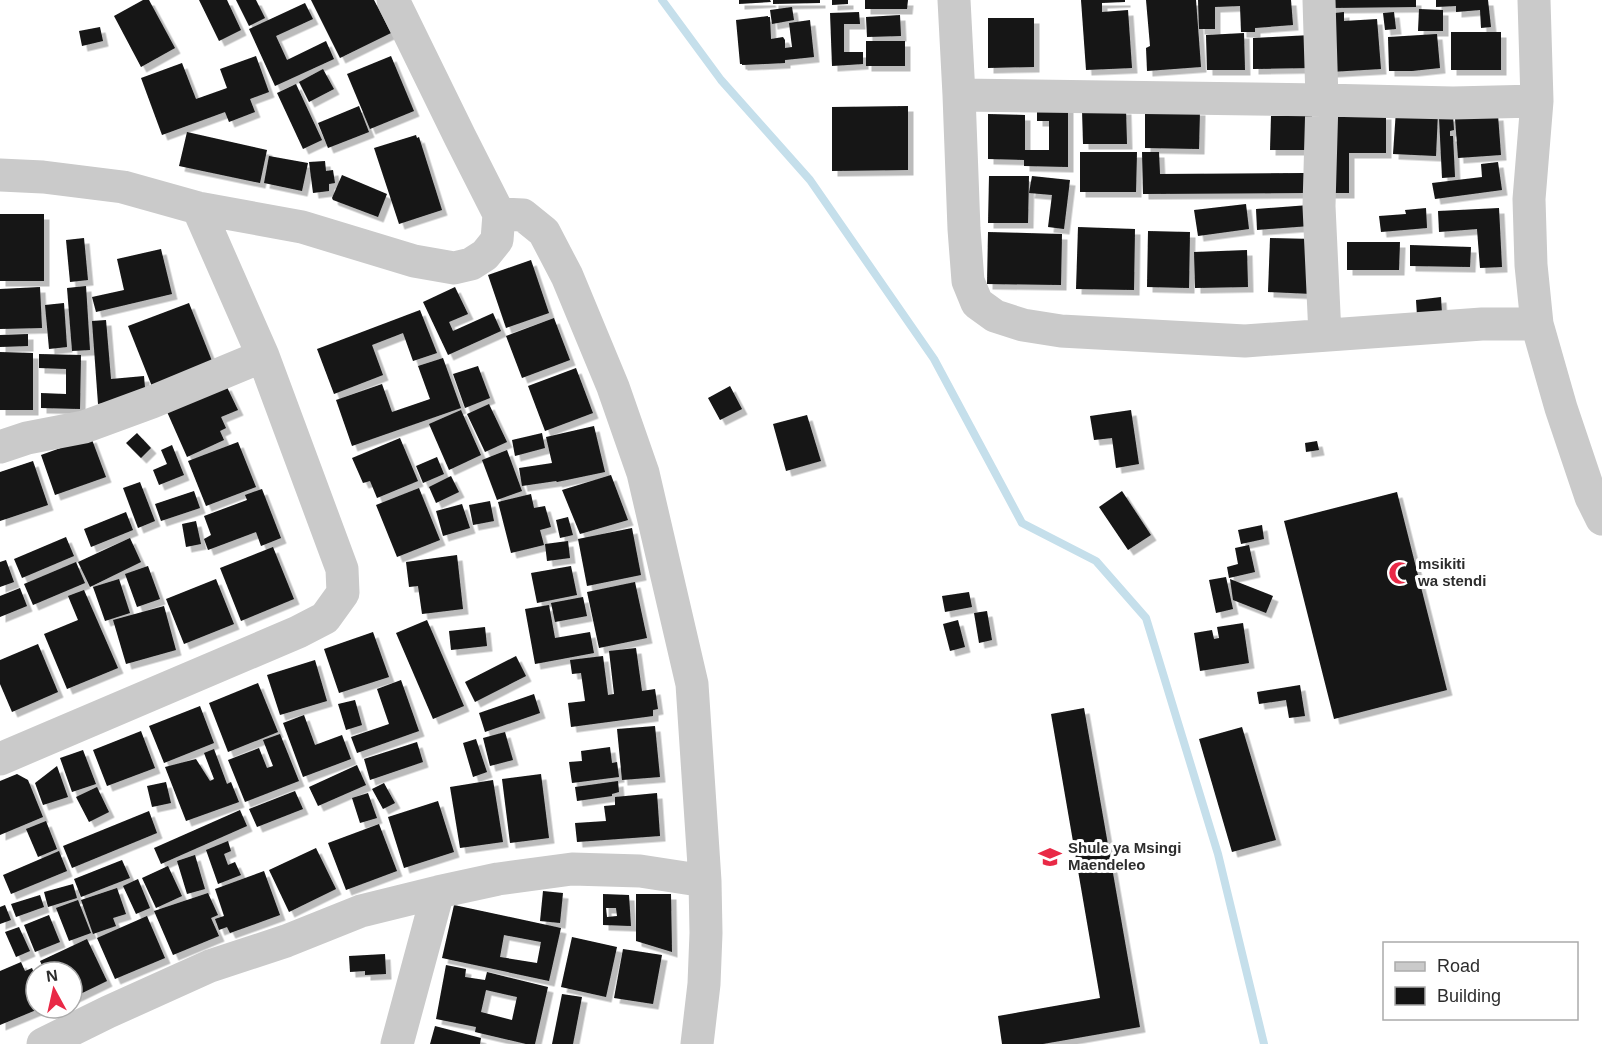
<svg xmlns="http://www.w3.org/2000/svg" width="1602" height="1044" font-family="Arial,sans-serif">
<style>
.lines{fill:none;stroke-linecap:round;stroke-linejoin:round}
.stream{stroke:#c5dfeb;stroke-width:8}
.building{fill:#141414;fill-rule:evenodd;filter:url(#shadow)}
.minor{stroke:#cacaca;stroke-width:33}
.labels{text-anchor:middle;stroke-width:6;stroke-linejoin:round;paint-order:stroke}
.poi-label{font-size:15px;font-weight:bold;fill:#2d2d2d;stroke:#fff;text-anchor:start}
</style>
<defs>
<filter id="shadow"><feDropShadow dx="5.5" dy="5.5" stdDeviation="0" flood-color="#0004"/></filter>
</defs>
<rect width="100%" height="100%" fill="#fff"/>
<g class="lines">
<!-- stream -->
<path class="stream" d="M662 0 721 80 810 180 934 359 1022 523 1096 561 1146 618 1218 854 1264 1044"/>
</g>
<!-- building -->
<path class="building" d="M143 0H149L175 48 141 67 114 16Z
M199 0H227L241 30 219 41Z
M236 0H256L265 18 249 26Z
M311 0H374L391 33 340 58Z
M739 0H770L771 2 739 4Z
M773 0H820V3L773 4Z
M832 0H848V4L832 5Z
M865 0H908L907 9H865Z
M1081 0H1125V2L1102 3V12L1128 10 1132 68 1086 70Z
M1146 0H1196L1201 67 1147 71 1146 48 1150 46Z
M1198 0H1291L1293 25 1255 28V32H1241L1240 6 1215 7V29H1199Z
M1330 0H1416V7L1330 8Z
M1436 0H1488L1491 27 1481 28 1480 10 1456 12V6L1436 7Z
M305 3 313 19 276 36 287 60 326 41 334 59 275 86 249 29Z
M792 7 794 20 772 24 770 10Z
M1419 9 1443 10V31H1418Z
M859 12 860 24H844V52H863V64L832 66 830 13Z
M1344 12V21L1377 19 1381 69 1330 72 1326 14Z
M1394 12 1396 29 1385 30 1383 13Z
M900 15 901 36 867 37 866 17Z
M768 16V17H770L771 39 783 37 785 40V48L792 47 789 23 810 20 814 57 785 60V63L742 65V64H740L736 20Z
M988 18H1034V67L988 68Z
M100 27 103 41 82 46 79 31Z
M1451 32H1501V70H1451Z
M1244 33 1245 70H1207L1206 35Z
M1437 34 1440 68 1412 71H1389L1388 37Z
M1311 35 1312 68 1253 69V38Z
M866 41H905V66H866Z
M256 56 269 92 250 99 255 112 229 122 225 112 162 135 141 78 182 63 196 99 227 88 220 69Z
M391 56 414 111 370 129 347 74Z
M323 69 334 89 309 102 299 82Z
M296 84 322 140 303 149 277 93Z
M1037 103 1068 104V167L1024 166V160L988 159V114L1025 115V150H1049V121H1037Z
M359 106 369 132 328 148 318 123Z
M908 106V170L832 171V107Z
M1126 109 1127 144H1083L1082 110Z
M1145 109 1200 110 1199 149 1145 148Z
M1396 110 1438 112 1436 156 1393 154Z
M1386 114V153H1349V193H1327V115Z
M1453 115 1454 130 1450 131V136H1453L1455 177 1442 178 1439 117Z
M1498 115 1501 155 1458 158 1455 118Z
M1271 116H1312L1311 150H1270Z
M187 132 267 150 260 183 179 166Z
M416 135 417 138 419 137 442 210 399 224 374 148Z
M1080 152H1137L1136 192H1080Z
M1142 152H1159L1160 174 1306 173V193L1143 194Z
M269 156 308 163 302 191 264 183Z
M325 161 326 171 333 170 335 183 329 184V191L313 193 309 162Z
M1498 162 1502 190 1435 199 1432 183 1482 177 1481 164Z
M342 175 387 194 378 217 333 200 332 198Z
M989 176H1029L1028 223H988Z
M1032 176 1070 180 1064 229 1048 227 1052 195 1029 193Z
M1246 204 1249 229 1198 236 1194 210Z
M1309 205 1310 226 1257 230 1256 209Z
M1426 208 1427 228 1381 232 1379 216 1406 214 1405 210Z
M1499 208 1502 267 1480 268 1477 229 1439 232 1438 211Z
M0 214H44V281H0Z
M1078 227 1135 229 1134 290 1076 289Z
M1148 231 1190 232 1189 288 1147 287Z
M988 232 1062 234 1061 285 987 284Z
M84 238 88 280 70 282 66 240Z
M1270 238 1315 239 1313 294 1268 292Z
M1347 242H1400L1399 270H1347Z
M1410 245 1471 247 1470 267 1410 266Z
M161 249 172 294 96 312 92 297 124 290 117 259Z
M1247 250 1248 287 1195 288 1194 252Z
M531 260 549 313 506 328 488 275Z
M86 286 90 350 72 351 67 288Z
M40 287 42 328 0 329V289Z
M455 287 468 314 449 322 453 331 493 313 501 331 448 355 423 302Z
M1441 297 1442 314 1417 316 1416 300Z
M64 303 67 347 49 349 45 305Z
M189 303 214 366 153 389 128 326Z
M420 310 437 353 413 361 403 333 372 345 383 375 334 394 317 349Z
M554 318 570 360 522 378 506 336Z
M106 320 111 379 144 376 146 400 98 404 92 321Z
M28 334V346L0 347V335Z
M0 352 33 353V410H0Z
M39 354 81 355 80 409 41 408V393L66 394V369L39 368Z
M443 358 461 408 352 446 336 400 382 384 392 412 430 399 418 366Z
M478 366 490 398 465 408 453 374Z
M576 368 593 413 545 431 528 386Z
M226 385 238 410 221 417 226 428 220 431 224 440 187 457 164 405Z
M730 386 742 409 720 420 708 398Z
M489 404 507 442 485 452 467 414Z
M461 410 481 455 449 470 429 424Z
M1131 410 1139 464 1116 468 1112 438 1094 440 1090 416Z
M807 415 821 461 786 471 773 424Z
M594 426 605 472 557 482 556 481 522 486 519 468 552 463 546 437Z
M137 433 151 448 141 458 126 443Z
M542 433 545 448 515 456 512 440Z
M91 437 106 477 55 495 41 455Z
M400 438 418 481 377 498 370 481 363 483 352 458Z
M1317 441 1319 450 1306 452 1305 443Z
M238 442 256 487 206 506 188 461Z
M172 445 184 475 159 485 153 470 167 464 161 450Z
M507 450 522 491 497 500 482 460Z
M437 457 444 474 423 483 416 466Z
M33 461 48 505 0 521V472Z
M611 475 628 520 580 534 562 490Z
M451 476 459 492 436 503 429 487Z
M140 482 155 521 138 528 123 488Z
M419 488 440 540 397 557 376 505Z
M262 489 281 538 261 546 256 532 208 550 204 539 211 535 204 516 247 500 245 495Z
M194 491 200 508 161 521 155 504Z
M1122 491 1151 535 1128 550 1099 507Z
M1397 492 1447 690 1334 719 1284 521Z
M531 494 534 508 545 506 551 527 540 530 544 545 511 553 498 502Z
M490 501 494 521 473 525 469 505Z
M462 504 470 528 443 536 436 511Z
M126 512 133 530 91 547 84 529Z
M568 517 573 535 560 538 556 520Z
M196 521 201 544 186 547 182 524Z
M1262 525 1264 539 1241 544 1238 530Z
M632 528 641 575 587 586 578 539Z
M66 537 74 556 22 578 14 559Z
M130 538 141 562 90 587 78 562Z
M568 541 570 558 547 561 545 544Z
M1249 545 1255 572 1229 578 1227 567 1238 564 1235 548Z
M273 547 294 599 241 621 220 568Z
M457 555 463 609 422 614 418 586 409 587 406 562Z
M6 560 14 582 0 587V562Z
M76 562 85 583 33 605 24 584Z
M148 566 160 599 137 607 125 574Z
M571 566 577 595 537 603 531 573Z
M1226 577 1233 609 1216 613 1209 580Z
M119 579 130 613 105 621 93 587Z
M216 579 234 624 184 644 166 599Z
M1230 579 1273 596 1266 613 1233 600Z
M635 582 647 638 599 648 587 592Z
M20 588 27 606 0 617V596Z
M84 590 118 668 67 689 44 634 78 620 68 596Z
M969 592 972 607 945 612 942 596Z
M583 597 587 616 555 622 551 603Z
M549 605 555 638 590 632 594 653 535 664 525 609Z
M164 606 176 650 126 664 113 620Z
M987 611 992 640 979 643 974 613Z
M427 620 464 706 433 719 396 633Z
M958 620 965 647 950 651 943 624Z
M1243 623 1249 663 1200 671 1194 633 1212 630 1214 639 1219 638 1217 627Z
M485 627 487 646 451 650 449 631Z
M373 632 389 677 339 693 324 649Z
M38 644 58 692 12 712 0 684V660Z
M636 648 642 691 655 689 658 709 653 710V716L571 727 568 703 585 701 581 673 572 674 570 660 603 656 608 695 614 694 609 651Z
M516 656 526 676 475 702 465 682Z
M315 660 327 701 280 715 267 675Z
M401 680 419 731 357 753 351 737 389 724 377 689Z
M258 683 278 732 228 752 209 703Z
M1300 685 1305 716 1289 718 1286 700 1259 704 1257 692Z
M534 694 540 713 485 732 479 713Z
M355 700 362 725 346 730 338 704Z
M200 706 214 743 164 763 149 726Z
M1084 708 1140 1027 1043 1044H1002L998 1016 1100 998 1051 714Z
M304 715 315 745 342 735 351 759 303 777 283 723Z
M655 726 660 777 622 780 617 729Z
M1242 727 1276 840 1232 852 1199 739Z
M141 731 155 768 107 786 93 750Z
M505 732 513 760 490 766 483 738Z
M280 734 299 781 245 802 228 760 259 748 267 768 273 766 263 740Z
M476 739 487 772 473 777 463 743Z
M417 742 423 762 370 780 364 759Z
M610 747 612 763 617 762 619 777 572 783 569 762 582 761 581 751Z
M214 749 227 784 231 782 239 802 186 821 165 767 196 759 210 781 214 779 204 753Z
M83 750 96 784 72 792 60 758Z
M357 765 366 785 318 806 309 787Z
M57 766 68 797 43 805 35 783Z
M17 774 28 780 43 817 0 835V781Z
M541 774 549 838 510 843 502 779Z
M493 780 503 842 460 848 450 787Z
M618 781 619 792 612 794V796L577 801 575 787Z
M166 782 171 803 152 807 147 786Z
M384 783 395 803 383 809 372 789Z
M97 787 109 812 89 822 76 797Z
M295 791 303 809 257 827 249 809Z
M368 793 377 818 360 823 352 798Z
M657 793 660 836 577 842 575 823 606 821 604 806 615 805V797Z
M438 801 454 852 404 868 388 817Z
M240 810 247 826 161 864 154 848Z
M149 811 157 833 72 868 63 846Z
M46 821 57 849 38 857 26 829Z
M379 824 397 871 346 890 328 843Z
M228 841 231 851 224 854 228 865 235 862 241 875 218 884 206 850Z
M316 848 336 889 289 912 269 870Z
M59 851 67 871 11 894 3 875Z
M195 855 205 889 187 894 177 861Z
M122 860 130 878 81 897 74 879Z
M168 866 182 896 156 908 142 878Z
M264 871 280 915 230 933 227 927 219 930 215 919 224 916 215 889Z
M138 879 150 908 136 914 123 886Z
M73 884 77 898 48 907 44 892Z
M117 888 126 914 113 918 116 926 93 934 81 900Z
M543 891 563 893 560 923 540 921Z
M208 893 218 915 211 918 219 936 173 955 154 911Z
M603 894 629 895 631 926 603 925ZM606 908H616L617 916 607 917Z
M636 894H671L672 952 636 941Z
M40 895 44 907 16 917 11 904Z
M78 900 91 933 69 941 56 908Z
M5 905 11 920 0 924V907Z
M454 905 561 928 549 981 442 958ZM504 935 541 942 537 963 500 957Z
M49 915 60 942 35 952 24 925Z
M147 916 165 958 115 979 97 938Z
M19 927 30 951 16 957 5 932Z
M572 937 617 947 606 997 561 987Z
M87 939 107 981 72 998V972H45L40 961Z
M623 949 662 955 653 1004 614 998Z
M385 954 386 974 365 975V971L350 972 349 956Z
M21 962 25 971 32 968 36 978V1008H41L0 1025V971Z
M446 965 466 969 465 977 485 980 487 972 548 987 535 1044H526L475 1032 476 1027 436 1019ZM486 990 517 997 512 1020 481 1012Z
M562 994 582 997 573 1044H552Z
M435 1026 481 1038 480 1044H430Z"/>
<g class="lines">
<!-- minor -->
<path class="minor" d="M954 0 959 95 964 229 968 281 977 303 995 316 1023 325 1061 331 1245 341 1482 324H1537
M1319 0 1322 100 1319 206 1325 335
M1534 0 1537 101 1529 199 1531 265 1537 324 1561 408 1591 497 1602 519
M959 95 1322 100 1453 103 1537 101
M0 175 43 177 123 187 198 208 302 227 414 261 454 268 471 264 485 255 497 240 499 214 460 137 393 0
M499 214 523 215 544 232 567 276 613 387 643 473 692 684 705 881 706 933 704 984 697 1044
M0 447 27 438 84 427 152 402 263 356
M0 759 298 632 325 618 343 593 342 569 263 356 198 208
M43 1044 108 1012 210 966 286 941 361 911 438 892 498 879 572 869 640 871 705 881
M397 1044 438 892"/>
</g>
<!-- icons -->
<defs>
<g id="mosque-bare" transform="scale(1.8)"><path d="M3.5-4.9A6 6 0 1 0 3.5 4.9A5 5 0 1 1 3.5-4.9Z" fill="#e92946" stroke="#fff" stroke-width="2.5" paint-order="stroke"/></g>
<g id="school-bare" transform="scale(1.8)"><path d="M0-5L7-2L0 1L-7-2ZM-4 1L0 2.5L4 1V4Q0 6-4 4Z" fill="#e92946" stroke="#fff" stroke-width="2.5" paint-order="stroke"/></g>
</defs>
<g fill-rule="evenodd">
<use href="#mosque-bare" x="1400" y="573"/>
<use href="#school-bare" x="1050" y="857"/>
</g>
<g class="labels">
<!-- poi labels -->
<g class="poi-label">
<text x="1418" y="569">msikiti<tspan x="1418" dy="17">wa stendi</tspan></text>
<text x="1068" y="853">Shule ya Msingi<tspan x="1068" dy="17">Maendeleo</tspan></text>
</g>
</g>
<!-- legend -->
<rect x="1383" y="942" width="195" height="78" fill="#ffffff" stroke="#ababab" stroke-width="1.5"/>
<rect x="1395" y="962" width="30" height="9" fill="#cacaca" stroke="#ababab" stroke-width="1.5"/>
<text x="1437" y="972" font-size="18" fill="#2d2d2d">Road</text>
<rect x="1395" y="987" width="30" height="18" fill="#141414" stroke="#ababab" stroke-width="1.5"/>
<text x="1437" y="1002" font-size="18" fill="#2d2d2d">Building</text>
<!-- north arrow -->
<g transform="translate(54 990) rotate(352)"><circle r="28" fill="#ffffff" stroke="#ababab" stroke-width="1.5"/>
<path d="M0-4.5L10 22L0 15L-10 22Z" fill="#e92946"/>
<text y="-9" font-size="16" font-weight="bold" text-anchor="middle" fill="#2d2d2d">N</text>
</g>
</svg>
